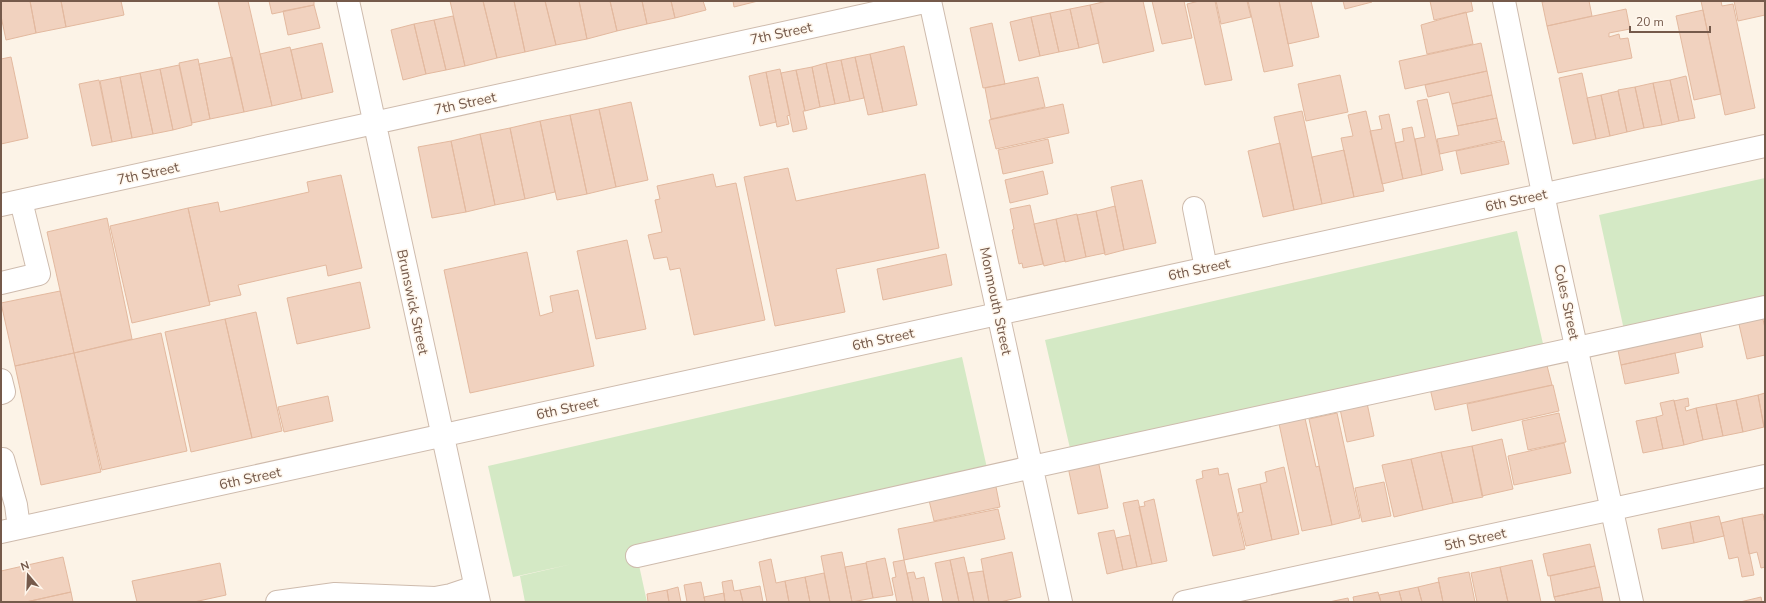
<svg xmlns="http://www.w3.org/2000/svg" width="1766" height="603" font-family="'Nunito Sans',sans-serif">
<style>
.green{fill:#d4e9c5}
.building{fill:#f1d2bf;stroke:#e3b99f}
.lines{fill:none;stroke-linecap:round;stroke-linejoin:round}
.minor-casing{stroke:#cebbad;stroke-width:24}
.minor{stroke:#fff;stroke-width:22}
.labels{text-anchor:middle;stroke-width:3;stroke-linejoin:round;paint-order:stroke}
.street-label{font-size:14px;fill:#755a4b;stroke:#fff7ed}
</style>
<rect width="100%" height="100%" fill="#fcf3e7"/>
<!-- green -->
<path class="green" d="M1765 178V299L1624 330 1599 215Z
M1517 231 1544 348 1072 457 1045 340Z
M962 357 987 468 637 556 647 602H525L520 576 572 564 513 577 488 466Z"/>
<!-- building -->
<path class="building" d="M1 1H30L36 33 6 40 1 16Z
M30 1H61L66 27 36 33Z
M61 1H121L124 15 66 27Z
M218 1H248L272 106 244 112Z
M269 1H314V5L272 14Z
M450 1H483L497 58 465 66Z
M483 1H514L525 52 497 58Z
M514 1H545L556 45 525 52Z
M545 1H579L587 39 556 45Z
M579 1H610L617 31 587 39Z
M610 1H642L647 24 617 31Z
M642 1H671L675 18 647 24Z
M671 1H703L706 10 675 18Z
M733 1H758L734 7Z
M1107 1H1143L1154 51 1103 63 1090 5Z
M1152 1H1184L1192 38 1162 44Z
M1199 1H1215L1232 80 1205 85 1187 4Z
M1216 1H1247L1251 17 1221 24Z
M1248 1H1279L1293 66 1264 72Z
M1279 1H1311L1319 37 1288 44Z
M1343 1H1372V2L1345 9Z
M1430 1H1471L1473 11 1434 20Z
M1548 1H1589L1592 16 1547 26 1542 2Z
M1701 1H1721L1722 6 1733 4 1755 108 1725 115Z
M1734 1H1765V15L1738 21Z
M314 5 320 28 288 35 283 11Z
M1090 5 1099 43 1079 48 1070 9Z
M1070 9 1079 48 1059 52 1050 13Z
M1626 9 1630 29 1609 33V37L1619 34 1620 39 1628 38 1632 58 1558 73 1547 26Z
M1703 10 1721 94 1694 100 1676 16Z
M1466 12 1473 44 1427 54 1421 25Z
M1050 13 1059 52 1040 56 1031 17Z
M453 16 465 66 446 70 434 20Z
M1031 17 1040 56 1019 61 1010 22Z
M434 20 446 70 426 74 414 24Z
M992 23 1005 84 983 88 970 28Z
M414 24 426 74 403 80 391 30Z
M322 43 333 92 302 99 291 50Z
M1481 43 1487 71 1405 89 1399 61Z
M904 46 917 105 883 112 870 54Z
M290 47 302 99 272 106 260 54Z
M870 54 883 112 868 115 855 57Z
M11 57 28 138 1 144V59Z
M232 57 244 112 210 119 199 64Z
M855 57 864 98 850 101 841 60Z
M198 59 210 119 192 123 179 63Z
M841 60 850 101 835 104 826 63Z
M826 63 835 104 820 107 812 67Z
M179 65 192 125 173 130 160 69Z
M812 67 820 107 805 111 796 70Z
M160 69 173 130 153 134 140 73Z
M780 69 790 115 787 116 789 124 777 127 766 72Z
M796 70 805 111H803L807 129 793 132 781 73Z
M1487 71 1492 95 1452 104 1449 92 1428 97 1425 85Z
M766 72 776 122 760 126 749 76Z
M140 73 153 134 132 138 120 77Z
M1582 73 1596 139 1573 144 1559 78Z
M1340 75 1348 112 1306 121 1298 84Z
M1686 76 1695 118 1679 121 1670 80Z
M120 77 132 138 112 142 100 81Z
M1038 77 1045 107 991 119 985 88Z
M99 80 112 142 92 146 79 84Z
M1670 80 1679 121 1662 125 1653 83Z
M1653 83 1662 125 1644 128 1635 87Z
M1635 87 1644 128 1627 132 1618 90Z
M1618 91 1627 132 1610 136 1601 95Z
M1492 95 1497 118 1457 126 1452 104Z
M1601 95 1610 136 1596 139 1587 98Z
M1427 99 1443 170 1422 175 1415 139 1425 137 1417 101Z
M631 102 648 180 616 187 599 109Z
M1063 104 1069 133 996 149 989 120Z
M599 109 616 187 587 194 570 115Z
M1302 111 1322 204 1294 210 1274 117Z
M1366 111 1384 191 1354 197 1341 138 1353 136 1348 115Z
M1389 114 1403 179 1382 184 1370 131 1382 129 1379 116Z
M570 115 587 194 557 200 540 121Z
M1497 118 1502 140 1440 154 1437 139 1459 135 1457 126Z
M540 121 555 192 525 199 510 128Z
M1412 127 1422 175 1403 179 1395 143 1404 141 1402 129Z
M510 128 525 199 495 205 480 134Z
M480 134 495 205 466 212 451 141Z
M1048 139 1053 163 1003 174 998 150Z
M451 141 466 212 432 218 418 147Z
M1504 141 1509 164 1461 174 1456 151Z
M1280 143 1294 210 1263 217 1248 151Z
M1344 150 1354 197 1322 204 1312 157Z
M788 168 796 201 925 174 939 248 836 269 845 312 775 326 744 177Z
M1043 171 1048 194 1010 203 1005 180Z
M713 174 716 187 736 183 765 320 694 335 680 268 670 270 667 257 654 259 648 235 662 232 655 200 660 199 657 186Z
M341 175 362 268 328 276 326 265 238 285 241 295 209 302 188 208 218 202 220 212 309 192 307 182Z
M1142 180 1156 243 1124 250 1111 187Z
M1030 205 1043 264 1023 268 1022 263 1019 264 1012 230 1014 229 1010 209Z
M1115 206 1124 250 1105 255 1096 211Z
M188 208 210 305 132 323 110 226Z
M1096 211 1105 253 1086 257 1077 215Z
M1077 214 1086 257 1065 262 1056 219Z
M107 218 132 339 74 353 47 232Z
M1056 219 1065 261 1044 266 1034 224Z
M627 240 646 329 596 339 577 251Z
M527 252 540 316 553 312 550 296 578 290 594 366 470 393 444 270Z
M946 254 952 285 883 300 877 269Z
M360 282 370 328 297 344 287 298Z
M60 291 74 353 15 366 1 303Z
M256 312 282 431 252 438 225 319Z
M1762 315 1765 328V355L1747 359 1738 320Z
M225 319 252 438 191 452 165 332Z
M1699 327 1703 347 1621 365 1617 345Z
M161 333 187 451 102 470 74 353Z
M74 353 101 472 41 485 15 366Z
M1675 353 1679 373 1625 384 1621 365Z
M1545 358 1552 385 1435 410 1429 384Z
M1553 385 1559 411 1472 431 1467 404Z
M1765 393V427H1764L1758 395Z
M1758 395 1764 427 1743 432 1736 400Z
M328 396 333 421 284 432 278 407Z
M1688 398 1689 406 1685 407 1686 411 1696 408 1703 440 1684 445 1674 401Z
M1674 400 1684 445 1663 449 1656 417 1663 415 1660 403Z
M1736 400 1743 432 1723 436 1716 404Z
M1367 403 1374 436 1347 442 1340 409Z
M1716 404 1723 436 1703 440 1696 408Z
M1337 413 1360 518 1332 525 1309 419Z
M1559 413 1566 442 1528 450 1522 421Z
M1304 414 1316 467 1319 466 1332 525 1302 531 1278 419Z
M1656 417 1663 449 1643 453 1636 421Z
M1502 439 1513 489 1482 496 1472 446Z
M1564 443 1571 473 1514 485 1508 456Z
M1472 446 1483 497 1453 503 1441 452Z
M1441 452 1453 503 1423 510 1411 459Z
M1411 459 1423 510 1394 517 1382 465Z
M1098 460 1108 508 1078 514 1068 467Z
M1284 467 1299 534 1272 540 1260 484 1267 482 1265 472Z
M1218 468 1219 475 1228 473 1245 549 1213 556 1196 480 1203 478 1202 471Z
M995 482 1000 507 934 521 928 496Z
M1384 482 1391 516 1362 522 1355 488Z
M1260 484 1272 540 1246 546 1238 513 1243 512 1238 489Z
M1154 499 1167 561 1152 564 1139 507 1145 506 1144 502Z
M1138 500 1152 564 1137 567 1123 503Z
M998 509 1005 539 904 560 898 529Z
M1763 514 1765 524V567L1761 568 1757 552 1749 554 1742 518Z
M1719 516 1724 536 1694 543 1690 522Z
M1742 518 1754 575 1742 577 1738 557 1729 559 1721 523Z
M1690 522 1694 543 1662 549 1658 529Z
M1114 530 1123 570 1107 574 1098 533Z
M1130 535 1137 567 1123 570 1116 538Z
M1590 544 1595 566 1548 576 1543 554Z
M842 552 852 602H830L821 556Z
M1012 552 1021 597 1000 602H989L981 559Z
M63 557 71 592 26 602H1V571Z
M964 557 974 602H959L950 560Z
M885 558 893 595 873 598 866 562Z
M771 559 776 583 785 581 789 602H767L759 562Z
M904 560 913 602H897L892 578 896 577 893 562Z
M950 560 959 602H943L935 563Z
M1532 560 1541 602H1508L1500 567Z
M220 563 226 595 194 602H137L132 581Z
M866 563 873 598 852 602 845 567Z
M1595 566 1600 587 1554 597 1550 576Z
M1500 567 1508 602H1477L1471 573Z
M983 571 989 602H974L968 573Z
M914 572 916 579 924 577 929 602H913L907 573Z
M1469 572 1475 602H1443L1438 578Z
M824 573 830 602H810L805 577Z
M805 577 810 602H789L785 581Z
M732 580 734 591 740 590 743 602H725L722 582Z
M701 582 705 602H687L684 585Z
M1439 582 1443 602H1422L1418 587Z
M760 586 763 602H743L740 590Z
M678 587 681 602H669L667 590Z
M1418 587 1422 602H1402L1399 591Z
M1600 587 1603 602H1556L1554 597Z
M667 590 669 602H648L647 594Z
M1399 591 1402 602H1381L1379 595Z
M71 592 73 602H26Z
M1378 592 1381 602H1354L1353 597Z
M724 593 725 602H705L704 597Z
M1761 597 1762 602H1740Z
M1348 598 1349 602H1329Z"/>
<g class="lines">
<!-- minor casing -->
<g class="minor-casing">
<path id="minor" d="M348 1 479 602
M930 1 1061 602
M1504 1 1549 223 1632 602
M1 205 929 1
M1194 208 1206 268
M1 283 39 274 21 201
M1 380 4 392 1 393
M1 459H3L16 505 19 528
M1 532 1765 146
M637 556 1032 467 1765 307
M277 602 335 594 435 598 451 595 475 587
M1184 602 1765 476"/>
</g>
<!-- minor -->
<use href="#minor" class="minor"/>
</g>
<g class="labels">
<!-- street labels -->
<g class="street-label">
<text transform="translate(781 33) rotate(-12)" y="5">7th Street</text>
<text transform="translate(465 103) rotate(-12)" y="5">7th Street</text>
<text transform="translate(148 173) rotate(-12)" y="5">7th Street</text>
<text transform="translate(1516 200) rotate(-12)" y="5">6th Street</text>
<text transform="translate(1199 269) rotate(-12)" y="5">6th Street</text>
<text transform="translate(996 301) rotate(78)" y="5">Monmouth Street</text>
<text transform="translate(413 302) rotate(78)" y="5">Brunswick Street</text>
<text transform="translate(1567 302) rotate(78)" y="5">Coles Street</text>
<text transform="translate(883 339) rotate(-12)" y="5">6th Street</text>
<text transform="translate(567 408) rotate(-12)" y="5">6th Street</text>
<text transform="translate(250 478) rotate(-12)" y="5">6th Street</text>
<text transform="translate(1475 539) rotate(-12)" y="5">5th Street</text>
</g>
</g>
<!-- border -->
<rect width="1766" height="603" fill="none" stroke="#755a4b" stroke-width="4"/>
<!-- north arrow -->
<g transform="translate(28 575) rotate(341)" stroke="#fff7ed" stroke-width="3" paint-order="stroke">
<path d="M0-3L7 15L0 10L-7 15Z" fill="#755a4b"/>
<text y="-6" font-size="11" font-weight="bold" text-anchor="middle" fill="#755a4b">N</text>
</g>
<!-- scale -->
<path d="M1630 26v6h80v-6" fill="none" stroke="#755a4b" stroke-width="2"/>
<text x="1636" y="26" font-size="12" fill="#755a4b" stroke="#fff7ed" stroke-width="3" paint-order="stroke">20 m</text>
</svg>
